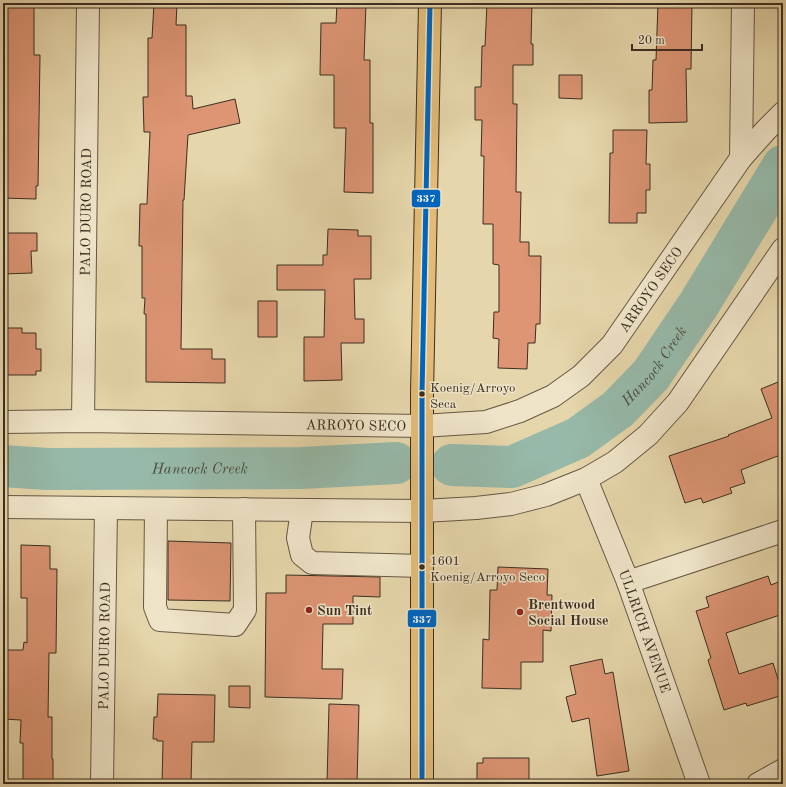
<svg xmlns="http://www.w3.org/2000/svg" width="786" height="787" font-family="'Old Standard TT',serif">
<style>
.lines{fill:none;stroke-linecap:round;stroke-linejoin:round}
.river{stroke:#96b9a9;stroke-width:42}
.building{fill:#dd9574;stroke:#3a2e21}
.minor-casing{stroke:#655844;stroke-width:24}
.major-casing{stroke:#3a2e21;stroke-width:24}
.minor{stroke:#efe4c8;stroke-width:22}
.major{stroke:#e3bb76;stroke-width:22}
.bus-1-casing{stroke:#efe4c8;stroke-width:8}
.bus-1{stroke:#0065bd;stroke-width:5}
.bus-dot{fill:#3a2e21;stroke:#efe4c8;stroke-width:1.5}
.poi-dot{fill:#8f2418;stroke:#efe4c8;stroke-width:1.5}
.labels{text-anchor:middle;stroke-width:3;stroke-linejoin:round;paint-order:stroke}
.bus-label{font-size:13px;fill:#3a2e21;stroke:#efe4c8;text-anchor:start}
.street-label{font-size:14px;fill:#3a2e21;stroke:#efe4c8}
.poi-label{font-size:14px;font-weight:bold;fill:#3a2e21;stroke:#efe4c8;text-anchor:start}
.water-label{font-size:15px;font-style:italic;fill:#4c4a3c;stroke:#efe4c8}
.line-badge{stroke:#efe4c8;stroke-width:1.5}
.badge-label{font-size:11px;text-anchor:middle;font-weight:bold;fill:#fff}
</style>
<rect width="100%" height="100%" fill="#e6d6ab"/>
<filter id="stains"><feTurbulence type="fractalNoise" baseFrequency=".005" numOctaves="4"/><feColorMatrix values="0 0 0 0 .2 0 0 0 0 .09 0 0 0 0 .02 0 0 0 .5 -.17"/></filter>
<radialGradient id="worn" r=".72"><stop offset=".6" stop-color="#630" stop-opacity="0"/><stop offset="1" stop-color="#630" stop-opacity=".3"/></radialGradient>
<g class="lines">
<!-- river -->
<g class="river">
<path id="s1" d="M452 465 512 467 578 438 618 409 651 375 699 304 783 166"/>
<path id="s2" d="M3 466 47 469 302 468 396 463"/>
</g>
</g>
<!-- building -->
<path class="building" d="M3 3H34V55H40L38 186H36V199L3 198Z
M154 3H177L176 25H186V96H192L193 109 235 99 240 123 188 135 184 200H183L181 349H212V359H225V383L146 382V314H144L145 298H142V246H139L140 204H147L150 132H144L143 97H148V38H152Z
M337 3H366L364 60H370V123H373V193L344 192 346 128H334V75H320L321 23H336Z
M487 3H532L531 44H533V65H513V104H517L516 192H521L520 242H529V256H541L540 324H536L535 343H528L527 369 498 368 499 339 493 338 494 312H499V265L493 264V224H483L484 156H481L482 120H475V87H481L482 46H485Z
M658 3H692L691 69H686L687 122 649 123V90H652L653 60H656Z
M559 75H582V99L559 98Z
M613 130H647L646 164H650V190H646V213H637V223H609L610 153H613Z
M328 229 358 230V236H371V279H354L355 319H364V343H341L342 380 304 381V337H324L325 290H277V265H323V255H327Z
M3 233H37V251H31L32 273 3 274Z
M258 301H277V337H258Z
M3 328H22V333H36V349H41V371H36V375H3Z
M783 380V454L741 470 745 483 730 488 732 493 703 503 701 498 685 503 669 456 729 436 728 435 772 418 761 389Z
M168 541 231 543 230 601 168 600Z
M21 545 50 546V569H57L56 653H49L48 717H52V759H53V784H23V743H20L21 720 3 719V650H23L24 642 27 643V598H21Z
M498 567 548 569 547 595H552L551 631 543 630V662H521V689L482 688 483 639 489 640 490 590H497Z
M286 575 380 577V597L353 596V624H323L322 669H343L342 699 265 697 266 593H286Z
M768 576 771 585 783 580V614L726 633 739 674 773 663 783 695 747 706 746 703 724 710 708 660 711 658 696 611 709 607 706 597Z
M602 659 605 674 613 672 629 771 597 776 589 718 572 722 566 697 576 694 570 666Z
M229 686H250V708L229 707Z
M158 694 215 695 214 742H192L191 784H162L163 741H157V739H153L154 717H157Z
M329 704 359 705 357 784H327Z
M483 758H529V784H477V763H483Z"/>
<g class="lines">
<!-- minor casing -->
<g class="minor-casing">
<g id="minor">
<path d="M741 158 743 3"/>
<path id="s3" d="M83 421 88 3"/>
<path id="s4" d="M3 422 83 421 422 426 486 422 520 411 553 396 581 376 612 345 741 158 766 130 783 113"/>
<path id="s5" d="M586 479 628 582 699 784"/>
<path d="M3 507 423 511 476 508 511 504 546 495 586 479 615 462 648 435 678 402 783 249"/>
<path d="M156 509 155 607 160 620 235 625 245 610 244 509"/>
<path d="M302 510 298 538 302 555 312 563 422 566"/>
<path d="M628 582 783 531"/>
<path id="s6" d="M102 784 106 508"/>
<path d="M758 784 783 770"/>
</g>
</g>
<!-- major casing -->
<g class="major-casing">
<path id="major" d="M422 784V394L430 3"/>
</g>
<!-- minor -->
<use href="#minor" class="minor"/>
<!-- major -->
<use href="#major" class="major"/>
<!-- bus-1 casing -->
<g class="bus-1-casing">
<path id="bus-1" d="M422 784V394L430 3"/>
</g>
<!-- bus-1 -->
<use href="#bus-1" class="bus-1"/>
</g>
<!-- markers -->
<g class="bus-dot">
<circle cx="422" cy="394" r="3.5"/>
<circle cx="422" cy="567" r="3.5"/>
</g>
<g class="poi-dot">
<circle cx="309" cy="610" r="4"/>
<circle cx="520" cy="612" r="4"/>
</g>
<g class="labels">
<!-- bus labels -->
<g class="bus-label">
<text x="430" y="392">Koenig/Arroyo<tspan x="430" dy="16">Seca</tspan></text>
<text x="430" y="565">1601<tspan x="430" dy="16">Koenig/Arroyo Seco</tspan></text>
</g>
<!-- street labels -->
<g class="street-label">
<text dy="5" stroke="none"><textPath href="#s3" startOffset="209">PALO DURO ROAD</textPath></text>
<text dy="5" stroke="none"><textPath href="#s4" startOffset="701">ARROYO SECO</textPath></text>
<text dy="5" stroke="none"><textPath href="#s4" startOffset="353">ARROYO SECO</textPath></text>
<text dy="5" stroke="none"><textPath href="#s5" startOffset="163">ULLRICH AVENUE</textPath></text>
<text dy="5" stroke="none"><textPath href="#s6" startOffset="138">PALO DURO ROAD</textPath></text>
</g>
<!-- poi labels -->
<g class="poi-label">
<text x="528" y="609">Brentwood<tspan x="528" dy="16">Social House</tspan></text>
<text x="317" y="615">Sun Tint</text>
</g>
<!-- water labels -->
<g class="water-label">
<text dy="5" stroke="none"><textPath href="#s1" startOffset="238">Hancock Creek</textPath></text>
<text dy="5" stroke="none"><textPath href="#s2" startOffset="197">Hancock Creek</textPath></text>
</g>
</g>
<g class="line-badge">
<rect x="411" y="189" width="30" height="19" rx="4" fill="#0065bd"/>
<rect x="407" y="609" width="30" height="19" rx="4" fill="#0065bd"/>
</g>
<g class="badge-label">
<text x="426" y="202">337</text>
<text x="422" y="623">337</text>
</g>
<!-- margin -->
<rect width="786" height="787" fill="none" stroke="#e6d6ab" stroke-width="16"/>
<rect x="4" y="4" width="778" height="779" fill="none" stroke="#3a2e21" stroke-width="2"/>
<rect x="8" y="8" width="770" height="771" fill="none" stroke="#3a2e21"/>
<!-- scale -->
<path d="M632 44v6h70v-6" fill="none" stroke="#3a2e21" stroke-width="2"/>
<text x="638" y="44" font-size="12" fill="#3a2e21" stroke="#efe4c8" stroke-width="3" paint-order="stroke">20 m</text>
<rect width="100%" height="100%" filter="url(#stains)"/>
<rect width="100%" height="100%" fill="url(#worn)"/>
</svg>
